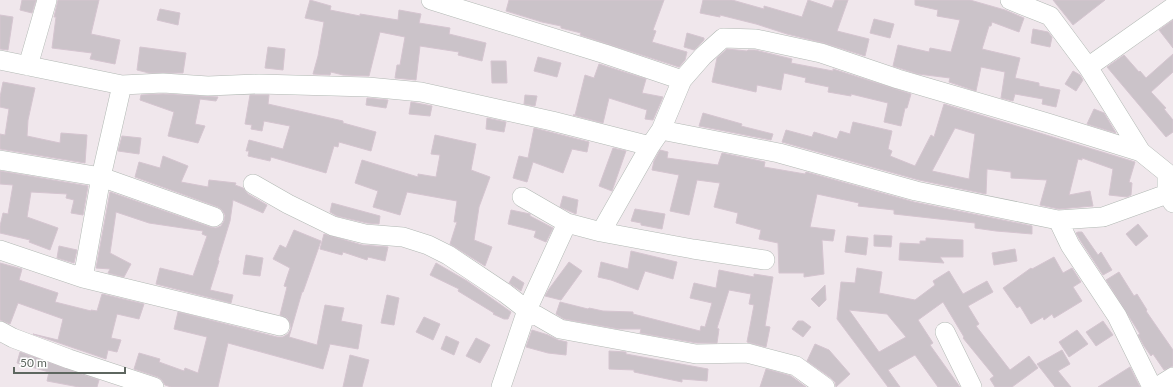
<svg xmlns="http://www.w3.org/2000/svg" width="1173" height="387" font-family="Lato,sans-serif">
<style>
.building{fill:#cbc3c9;stroke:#d5c5d0;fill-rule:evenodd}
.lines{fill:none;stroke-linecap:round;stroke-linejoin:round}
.minor-casing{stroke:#b2b9b4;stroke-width:20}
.minor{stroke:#fff;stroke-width:19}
</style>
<rect width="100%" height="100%" fill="#f0e7ec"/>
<!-- building -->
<path class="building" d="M22 0H36L32 13 20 10Z
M58 0H99L91 34 120 40 115 64 90 59 92 53 52 48 56 17H54Z
M310 0 331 6 330 10 360 16V14L398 20 399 10 421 14 419 23 450 28 449 34 486 43 482 61 458 55 459 52 420 46 416 80 395 78 397 65H400L405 37 380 32 369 76 343 75 331 72 330 75 313 74 318 56 324 22 305 18Z
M509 0H664L653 30 656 31 652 42 687 52 685 60 679 67 580 35 581 33 561 28V26L542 22 506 11Z
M703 0H732L764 9V6L802 17 808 0 832 8 835 0H848L837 31 869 39 865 56 824 43 787 34 756 24 720 15V17L700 13Z
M915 0H970L1005 10 1024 18 1019 32 992 22 991 26H989L982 49 1020 58 1015 78 1039 83V86L1060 90 1056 107 1042 104 1043 99 1015 94 1013 101 1001 98 1005 72 981 67 976 91 949 82 950 78 918 74 893 66 898 45 929 52 930 48 951 52 960 20 937 16 938 10 915 5Z
M1053 0H1105L1073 25Z
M160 9 180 13 178 25 157 20Z
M0 15 13 17 8 50 0 49Z
M874 19 894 24 890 38 870 33Z
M1173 20V48L1159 30Z
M1033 29 1048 32 1052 37 1050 47 1031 43Z
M687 33 704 38V40L694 50 684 47Z
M140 47 186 53 183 73H149L137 70Z
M268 47 285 49 283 70 265 68Z
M727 49 747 51 748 50H755L792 59 791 63 833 71V69L911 94 907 108H905L901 126 884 122 888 103 851 94V96L828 92 829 87 805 82 806 78 784 73 781 90 757 85 756 92 712 82 717 58Z
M1173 54V72L1151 92 1166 108 1164 109 1173 120V132L1166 137 1107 67 1124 55 1139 72 1140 71 1146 78Z
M538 57 561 63 557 77 534 71Z
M491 61H506L507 83H492Z
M599 64 646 79 642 93 663 97 653 120 645 119 647 110 609 98 603 123 573 115H575L585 75 594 78Z
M1073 71 1080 75 1083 80 1076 91 1065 84Z
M3 82 35 88 28 120 27 136 60 143 61 133 87 135 85 163 0 149V134L5 135 9 109 0 107V97Z
M163 94 218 97 216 101 200 99 195 124 205 126 198 143 168 136 174 112 140 100 141 95Z
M250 95H269L268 104 343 121V123L376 132 371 151 339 142 338 147 334 146 326 173 271 157 270 161 248 156 249 151H246L249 140 283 149 290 126 264 121 262 131 251 129 252 125 245 124Z
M525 95 537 96 535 106 524 104Z
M367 98 388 100 386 108 366 105Z
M411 102 432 106 430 116 409 114Z
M944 104 1135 162 1129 182 1132 183 1131 195 1127 197 1109 195 1113 169 1082 158V160L1078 159 1069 195 1090 191 1093 206 1059 209 1040 205 1047 180 1011 178V172L987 169 986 194 919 180 782 142 786 130 812 137 814 132 837 139 840 131 850 134 853 122 892 131 888 149 892 151 890 156 915 166 931 135 934 137ZM955 128 975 134 969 179 932 171Z
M1094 109 1104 113 1116 133 1087 124Z
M703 113 742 124 741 126 773 134 771 140 699 126Z
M487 118 506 122 504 132 486 129Z
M534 128 589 142 587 152 572 149 563 173 533 162 527 182 513 178 519 156 528 158Z
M435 135 476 144 471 170 490 177 479 207 474 240 492 247 485 266 450 244 457 222H454L457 201 407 192 400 215 373 207 378 191 355 183 362 160 418 177V174L436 177 440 155 431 154Z
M122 136 141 138 139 154 118 151Z
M613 148 626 151 612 191 599 186Z
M660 150 668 152 667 158 718 165 722 153 765 162 764 167 805 174 806 172 914 202 1032 226V234L996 231 975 228V223L894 214V210L858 206 859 203 817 194 810 227 835 230 833 241 822 240 824 274 804 277V273H779L778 243 759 239 761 230 736 223 738 213 714 207 720 183 697 180 689 215 670 211 679 175 652 170 654 161Z
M163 156 188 166 181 182 208 187 209 180 236 183 235 185 243 188 248 194 267 205 263 213 233 200 230 221 218 260 219 261 210 290 233 295 231 303 156 284 160 268 193 276 207 236 202 234 203 231 149 223 116 212 110 253 131 264 124 277 108 273 110 269 96 268 110 192 210 227 216 228 221 226 224 221 225 215 222 210 218 207 135 177 139 162 160 168Z
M0 171 88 186 83 215 71 213 74 200 66 198 67 194 31 192 27 217 58 228 50 250 29 242 30 240 0 233V226L3 213 8 214 13 185 0 184Z
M563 196 578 200 576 214 560 207Z
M332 203 380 216 379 224 367 223 337 216 330 212Z
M635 209 665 214 662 229 641 225V223L631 221Z
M511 210 530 214V216L553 228 546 242 534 237 536 231 508 224Z
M1138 224 1148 236 1136 246 1126 234Z
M294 230 321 241 303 292H302L289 337 317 345 325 305 344 308 341 321 362 325 358 349 330 344 323 369 228 343 218 387H171L165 385 162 380 158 377 134 369 139 353 160 359 159 362 184 371 185 368 198 373 207 337 174 329 178 312 277 337H283L288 334 291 329 290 323 287 318 280 315 287 287 284 286 290 268 273 259 280 245 286 248Z
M1078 232H1082L1098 255 1101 252 1112 270 1103 275 1080 240 1076 233Z
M324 234 362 245 388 247 385 261 368 257 367 260 343 252 342 255 320 249Z
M874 235 892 236 891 247 874 246Z
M847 236 868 238 866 255 845 252Z
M926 238 963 240V257H940L944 263 899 260 900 243 920 244V241H926Z
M59 246 77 250 74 263 57 258Z
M1015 249 1017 261 994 265 992 253Z
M631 251 677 262 673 279 645 271 638 290 611 280 598 277 601 262 628 269Z
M246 255 263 258 260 276 243 274Z
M1054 257 1063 273 1072 268 1081 282 1073 287 1082 301 1054 318 1052 314 1044 320 1043 317 1031 324 1020 306 1017 308 1003 288 1031 268 1032 269Z
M569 262 582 271 561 300 545 296 549 289Z
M0 263 22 269 19 280 58 293 55 302 91 311V310L97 311 102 294 144 304 139 319 117 314 111 338 121 340 117 352 108 350 106 359 33 334 58 340 63 319 18 303 10 324 0 320Z
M436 263 467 281 511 312 508 319H504L493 314 494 313 458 291 459 289 430 275Z
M857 268 882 272 879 293 915 300 935 285 933 281 949 271 963 294 987 281 993 292 968 306 979 324 976 326 1010 370 1029 356 1038 368 1012 387H995L990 379 994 376 963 338 964 337 943 302 918 320 933 343 930 345 960 387H938L915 355 888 370 900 387H888L837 319 841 282 855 283ZM849 310 887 314 906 337 879 352Z
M719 270 754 277V274L773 277 765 326 770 327 766 347 747 342 754 305 749 304 751 294 729 290 717 328 719 329 717 343H697L640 333 641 329H619L564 319 556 314 560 302 588 309 589 308 603 311 633 312V314L700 331 701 326 705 327 712 303 690 298 694 283 716 288Z
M1119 272 1134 296 1137 294 1147 310 1146 311 1173 350V366L1164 370 1153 354 1151 356 1144 346 1138 335 1140 334 1106 280Z
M513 276 524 283 521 291 509 283Z
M825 285 826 300 819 307 811 299Z
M387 295 399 298 394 325 381 323Z
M424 317 440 324 433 340 416 332Z
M798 321H803L811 327 803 337 792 329Z
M1103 321 1113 335 1096 346 1086 332Z
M532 330 548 335 558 340 567 342 566 355 548 353 526 347Z
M1077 330 1088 344 1069 357 1059 342Z
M446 336 459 342 454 355 441 349Z
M476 338 490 345 480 363 466 356Z
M815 344 829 350 850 374 836 387 835 382 831 378 807 361Z
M1062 350 1070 364 1058 371 1071 387H1055L1037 364Z
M609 351 626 352V354L708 369 707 381 682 379V382L634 372V370L609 369Z
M20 352 99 380 97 387H79L47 381 49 372 17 363Z
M350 355 369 360 362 387H343Z
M1130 367 1140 387H1098Z
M766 369 791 376 806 387H760Z"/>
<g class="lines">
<!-- minor casing -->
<g class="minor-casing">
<path id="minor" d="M431 0 605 54 682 80
M1010 0 1050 16 1088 67 1141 152 1167 173V194L1173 203
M0 60 122 85 163 83 208 86 259 84 368 87 421 92 552 121 650 146
M28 66 47 0
M1088 67 1173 7
M661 130 779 153 916 191 1058 220 1103 217 1167 194
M0 160 101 177 214 217
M253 184 288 204 333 226 365 234 403 237 428 245 448 255 505 293 527 310 560 329 696 354 747 353 796 366 825 387
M522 197 567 223 601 232 693 249 765 260
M1058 220 1070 245 1117 316 1152 387
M601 232 650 146 661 130 682 80 703 56 723 38 756 39 821 53 898 79 1048 123 1141 152
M0 250 83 278 280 326
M83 278 101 177 122 85
M0 331 13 338 69 359 154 387
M945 332 972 387
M501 387 527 310 567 223
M1157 387 1173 377"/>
</g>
<!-- minor -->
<use href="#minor" class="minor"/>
</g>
<!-- scale -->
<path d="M14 367v6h111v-6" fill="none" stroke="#5e6760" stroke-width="2"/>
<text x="20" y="367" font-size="12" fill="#5e6760" stroke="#ffffff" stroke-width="3" paint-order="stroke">50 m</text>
</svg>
